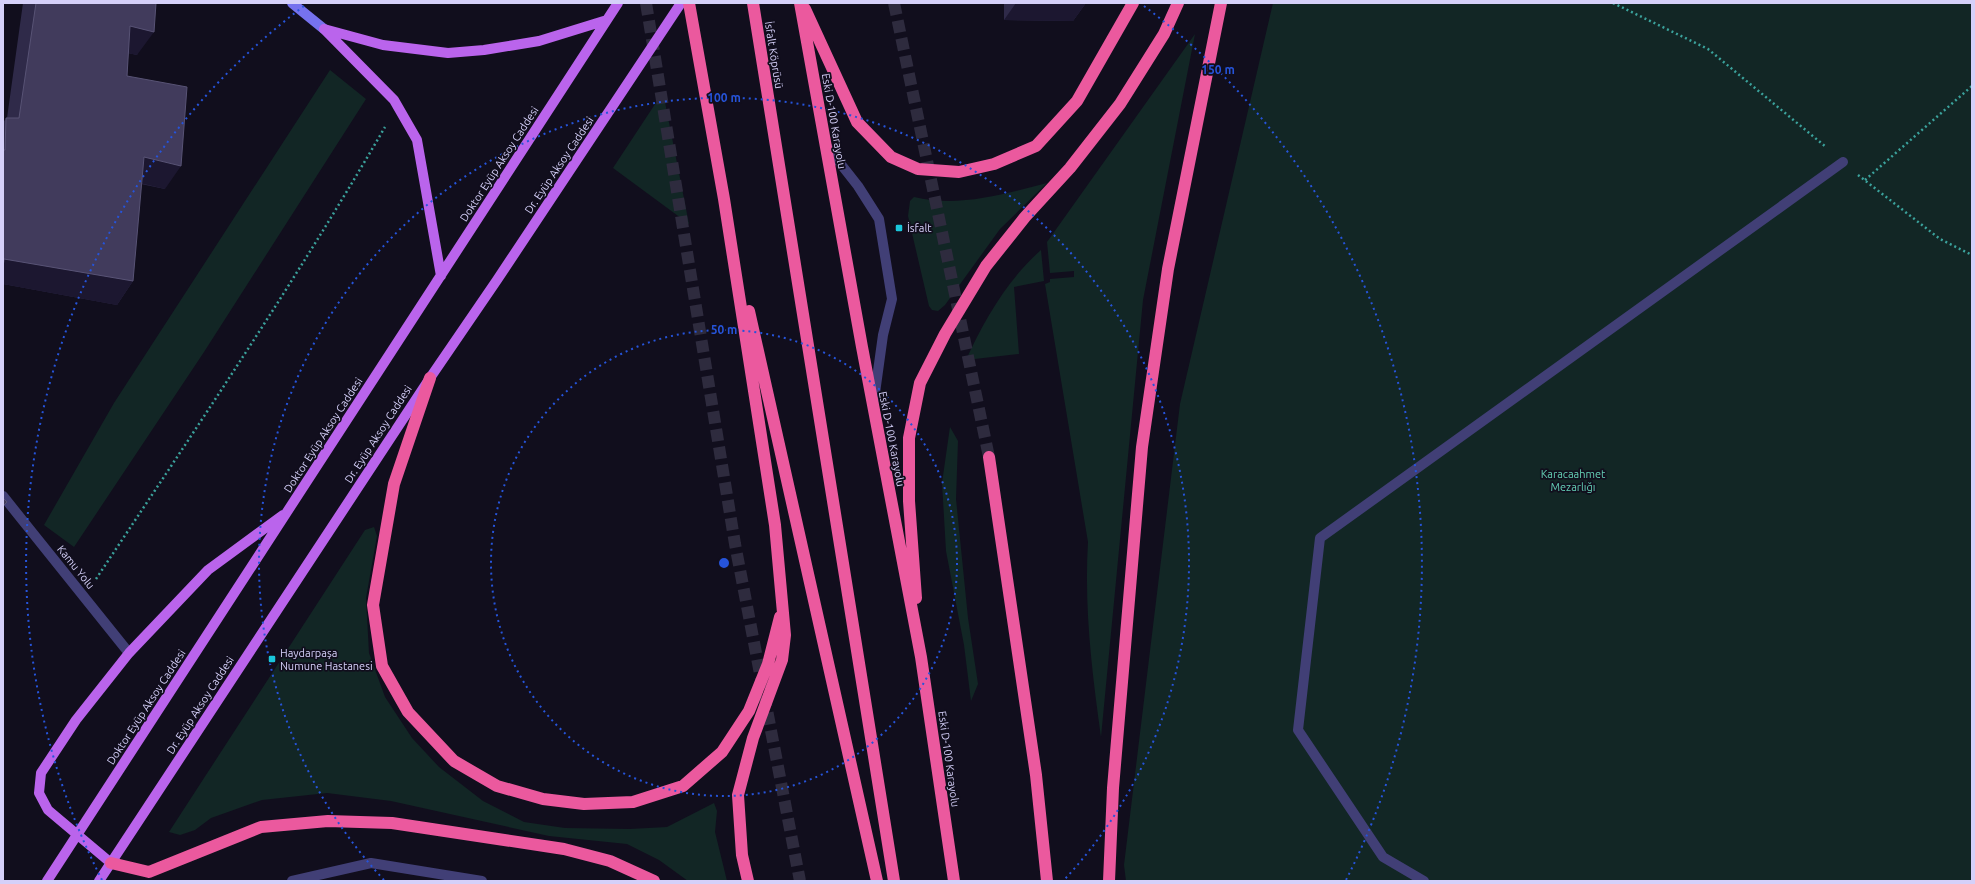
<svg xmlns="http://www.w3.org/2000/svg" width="1975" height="884" font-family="Ubuntu,sans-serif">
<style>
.green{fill:#122625}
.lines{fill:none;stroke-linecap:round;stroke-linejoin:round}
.highway-tunnel{stroke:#2e2b3e;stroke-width:12;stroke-dasharray:12 6;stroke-linecap:butt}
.path{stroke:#3ba29c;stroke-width:2.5;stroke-dasharray:2 3;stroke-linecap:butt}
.lane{stroke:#413f76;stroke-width:10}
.street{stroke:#413f76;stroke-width:10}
.secondary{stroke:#7672ee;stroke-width:10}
.primary{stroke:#ba64ec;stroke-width:10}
.highway{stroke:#eb599e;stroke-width:12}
.wall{fill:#2f2a49}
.shaded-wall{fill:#1c1730}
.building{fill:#413b5c;stroke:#585375}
.ring{fill:none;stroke:#2654da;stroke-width:2;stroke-dasharray:2 4}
.poi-dot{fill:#1ac6db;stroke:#110e1d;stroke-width:1.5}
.labels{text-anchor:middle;stroke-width:3.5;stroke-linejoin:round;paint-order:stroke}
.street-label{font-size:11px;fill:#d5d0f9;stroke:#110e1d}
.poi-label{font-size:11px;fill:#d5d0f9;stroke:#110e1d;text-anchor:start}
.park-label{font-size:11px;fill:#65d0b6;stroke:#110e1d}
.centre{fill:#2654da;stroke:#110e1d;stroke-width:2}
.ring-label{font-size:12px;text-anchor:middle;font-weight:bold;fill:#2654da;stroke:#110e1d;stroke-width:3.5;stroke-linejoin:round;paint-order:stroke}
</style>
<rect width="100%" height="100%" fill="#110e1d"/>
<!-- green -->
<path class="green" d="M1273 3H1972V881H1126L1124 865 1180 404Z
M1195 34 1143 300 1101 737C1092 672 1084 608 1088 542L1045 284 1050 282V279L1074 277V271L1050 273 1047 242Z
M330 70 366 99 204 352 74 547 44 525 114 403Z
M663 92 689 224 613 168Z
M1047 183 1000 229 945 305 938 311 932 310 929 306 908 216 910 201 914 197C958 208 1005 194 1047 183Z
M1041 250 1044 281 1014 287 1019 354 966 360C984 320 1008 279 1041 250Z
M950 427 958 441 956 499 968 618 978 684 971 701 964 645 946 551 942 483Z
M374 527 377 536 366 598 369 653 385 697 412 738 439 767 483 801 524 822 565 828 630 829 667 827 714 803 717 811 715 832 727 881H688L659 860 627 844 549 836 391 801 327 793 262 800 211 818 195 830 180 835 169 832 365 530Z"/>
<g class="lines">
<!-- highway-tunnel -->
<path class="highway-tunnel" d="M646 3 735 544 800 881
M894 3 989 457"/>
<!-- path -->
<path class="path" d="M1613 3 1708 49 1826 147
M1858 175 1940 239 1972 255
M1865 180 1972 86
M96 579C195 430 295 282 385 127"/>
<!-- lane -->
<path class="lane" d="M825 144 858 186 879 219 892 299 883 335 874 400
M1424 881 1383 857 1298 730 1320 538 1843 162"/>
<!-- street -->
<path class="street" d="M3 496 129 653
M292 881 371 863 482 881"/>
<!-- secondary -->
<path class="secondary" d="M292 3 324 29"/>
<!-- primary -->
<path class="primary" d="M324 29 383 45 448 53 484 50 539 41 607 20
M324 29 394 100 417 140 441 276
M111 863 48 810 39 793 41 773 76 720 129 653 208 570 283 515
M47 881 618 3
M99 881 430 378 497 280 681 3"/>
<!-- highway -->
<path class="highway" d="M689 3 724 199 775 525 785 635 782 660 753 738 738 795 742 855 748 881
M753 3 894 881
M800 3 862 347 921 657 954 881
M805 9 857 122 891 157 918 169 959 172 994 164 1036 146 1077 101 1133 3
M749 311 877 881
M430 378 394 484 373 605 382 666 408 712 454 761 497 786 543 799 584 804 633 802 683 786 722 752 749 711 768 664 780 617
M989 457 1036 775 1047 881
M916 598 909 501V438L920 383 945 334 986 266 1025 217 1070 168 1120 104 1164 34 1178 3
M111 863 149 872 261 827 328 821 392 823 564 849 610 861 654 881
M1109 881 1113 788 1142 447 1168 269 1221 3"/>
</g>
<!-- wall -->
<path class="wall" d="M23 3H156L137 55 128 53 127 76 165 189 141 184 133 281 117 305 3 284V122L7 118Z
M1004 3H1086L1073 21 1004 20Z"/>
<!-- shaded-wall -->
<path class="shaded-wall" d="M1016 3H1086L1073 21 1004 20Z
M130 26 154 32 137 55 113 50Z
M144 157 181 166 165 189 127 180Z
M4 259 133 281 117 305 3 284V261Z"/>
<!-- building -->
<path class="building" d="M36 3H156L154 32 130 26 127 76 187 87 181 166 144 157 133 281 4 259 3 268V150H5L6 118H19Z
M3 498 7 502 3 506Z"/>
<!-- distance rings -->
<g class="ring">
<circle cx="724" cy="563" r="233"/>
<path d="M384 880A465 465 0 1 1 1064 880"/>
<path d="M102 880A698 698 0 0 1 304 6M1144 6A698 698 0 0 1 1346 880"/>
</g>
<!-- markers -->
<g class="poi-dot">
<rect x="895" y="224" width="8" height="8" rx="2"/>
<rect x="268" y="655" width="8" height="8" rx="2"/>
</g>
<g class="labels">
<!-- street labels -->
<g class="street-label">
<text transform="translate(774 55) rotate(81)" y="4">İsfalt Köprüsü</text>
<text transform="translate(834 121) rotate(80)" y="4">Eski D-100 Karayolu</text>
<text transform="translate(499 164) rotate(-57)" y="4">Doktor Eyüp Aksoy Caddesi</text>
<text transform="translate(559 165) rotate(-56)" y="4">Dr. Eyüp Aksoy Caddesi</text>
<text transform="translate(378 434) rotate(-57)" y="4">Dr. Eyüp Aksoy Caddesi</text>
<text transform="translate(323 435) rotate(-57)" y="4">Doktor Eyüp Aksoy Caddesi</text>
<text transform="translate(892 439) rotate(79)" y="4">Eski D-100 Karayolu</text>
<text transform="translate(76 567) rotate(51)" y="4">Kamu Yolu</text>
<text transform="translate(200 705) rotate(-57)" y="4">Dr. Eyüp Aksoy Caddesi</text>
<text transform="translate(146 707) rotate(-57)" y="4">Doktor Eyüp Aksoy Caddesi</text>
<text transform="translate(949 759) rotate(82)" y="4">Eski D-100 Karayolu</text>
</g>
<!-- poi labels -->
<g class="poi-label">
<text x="907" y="232">İsfalt</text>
<text x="280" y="657">Haydarpaşa<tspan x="280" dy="13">Numune Hastanesi</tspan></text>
</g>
<!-- park labels -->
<g class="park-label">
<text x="1573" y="478">Karacaahmet<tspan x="1573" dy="13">Mezarlığı</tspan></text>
</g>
</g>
<circle cx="724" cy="563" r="6" class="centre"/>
<g class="ring-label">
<text x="1218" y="74">150 m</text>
<text x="724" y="102">100 m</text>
<text x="724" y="334">50 m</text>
</g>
<!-- border -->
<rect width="1975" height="884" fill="none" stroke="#d5d0f9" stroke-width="8"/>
</svg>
